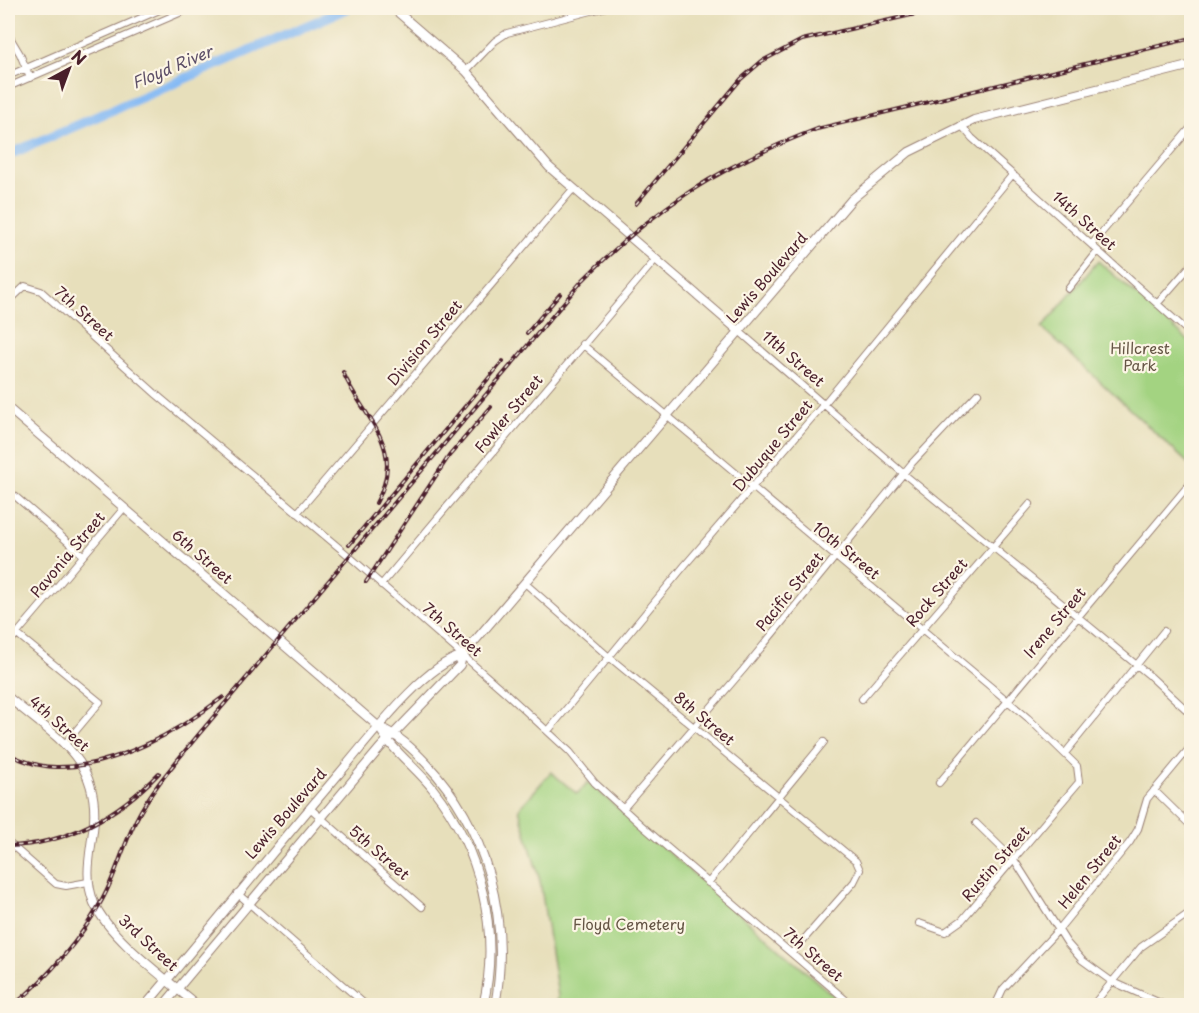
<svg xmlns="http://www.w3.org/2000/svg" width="1199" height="1013" font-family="'Playpen Sans',sans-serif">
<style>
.green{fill:#a3d381;stroke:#767956;stroke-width:1.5}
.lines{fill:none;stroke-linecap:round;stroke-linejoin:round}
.river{stroke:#85baf4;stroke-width:10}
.minor-casing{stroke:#987f73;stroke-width:8}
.major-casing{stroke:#987f73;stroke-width:10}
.minor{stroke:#fff;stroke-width:6}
.major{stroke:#fff;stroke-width:8}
.rail-casing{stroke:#4a1f2b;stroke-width:4}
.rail{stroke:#fcf5e5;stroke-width:1.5;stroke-dasharray:4.5;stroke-linecap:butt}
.labels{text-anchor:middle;stroke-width:4.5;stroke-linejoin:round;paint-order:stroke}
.street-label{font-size:15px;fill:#4a1f2b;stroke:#fcf5e5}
.park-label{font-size:15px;fill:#655545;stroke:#fcf5e5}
.water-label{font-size:16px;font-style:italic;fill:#5c4e67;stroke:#fcf5e5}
</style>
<rect width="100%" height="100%" fill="#fcf5e5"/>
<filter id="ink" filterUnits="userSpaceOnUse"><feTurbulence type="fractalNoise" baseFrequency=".0167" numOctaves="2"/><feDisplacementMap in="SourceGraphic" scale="12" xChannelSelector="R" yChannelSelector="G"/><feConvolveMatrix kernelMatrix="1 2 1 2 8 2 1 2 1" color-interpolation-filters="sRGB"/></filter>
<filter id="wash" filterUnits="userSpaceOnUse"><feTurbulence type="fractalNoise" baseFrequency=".008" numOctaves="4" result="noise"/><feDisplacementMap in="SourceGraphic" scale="24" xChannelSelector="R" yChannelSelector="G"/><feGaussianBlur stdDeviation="1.35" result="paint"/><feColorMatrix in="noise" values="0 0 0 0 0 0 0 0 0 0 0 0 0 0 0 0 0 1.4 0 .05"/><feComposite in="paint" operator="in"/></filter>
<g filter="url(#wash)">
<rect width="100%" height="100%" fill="#e7dfbb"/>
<!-- green -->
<path class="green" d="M1098 261 1191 343V466L1042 328Z
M551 772 577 794 588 782 844 1005H557L558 996 540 881 519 809Z"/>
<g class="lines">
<!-- river -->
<path class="river" d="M8 155 348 8"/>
</g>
</g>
<g filter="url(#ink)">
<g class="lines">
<!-- minor casing -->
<g class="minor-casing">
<path id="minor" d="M8 34 20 54 30 78
M466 71 495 41 507 33 603 8
M8 76 164 8
M8 87 191 8
M961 125 972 138 1192 335
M1092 244 1192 126
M1068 289 1098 251
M8 302 25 286 41 291 157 395 349 556 506 693 570 752 595 783 640 824 853 1006
M1157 304 1192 264
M739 331 904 474 1150 676 1192 715
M582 344 1028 718 1077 766 1079 782 962 920 945 932 919 923
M8 490 83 555
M297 513 573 189
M526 584 609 657 856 861 860 870 854 882 792 953
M381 585 656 259
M17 634 100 702 64 745
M8 644 124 508
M862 699 1030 504
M548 731 685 565 824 404 1013 174
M1066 752 1164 631
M939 783 1192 481
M1154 790 1192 827
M310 808 422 907
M623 809 743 670 912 463 978 393
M976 823 1015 861 1067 943 1082 960 1111 981 1167 1006
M8 842 56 884 66 886 88 882
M708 883 824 742
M237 893 367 1006
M995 1006 1003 989 1059 929 1130 842 1138 829 1147 799 1192 745
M1092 1006 1141 947 1192 911
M1190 1006 1192 1005"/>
</g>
<!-- major casing -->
<g class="major-casing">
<path id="major" d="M393 8 466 71 549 167 739 331
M8 408 379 727C398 735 412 748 426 763 487 827 511 919 495 1006
M8 697C55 737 103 760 93 831 90 855 84 879 94 903 110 939 168 980 198 1006
M379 727C392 751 416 767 433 789 480 848 501 931 483 1006
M145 1006C210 930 273 851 338 775 365 744 424 664 462 656
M163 1006 380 748 460 665 462 656 852 199 909 152 974 120 1192 65"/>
</g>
<!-- minor -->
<use href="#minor" class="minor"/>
<!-- major -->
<use href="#major" class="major"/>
<!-- rail casing -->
<g class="rail-casing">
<path id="rail" d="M636 204 741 79 762 61 802 40 942 8
M527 333 560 294
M343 372C362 418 408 446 376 503
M349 545 503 361
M366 582 449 456 491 407
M8 754C23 761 40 767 56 767 114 768 179 731 223 697
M8 846C66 845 119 815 159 773
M13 1006C49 976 79 942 102 900 116 875 123 846 136 820 152 788 177 761 199 734L582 281C655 207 720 166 817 129L1192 38"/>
</g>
<!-- rail -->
<use href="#rail" class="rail"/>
</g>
</g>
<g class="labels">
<!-- street labels -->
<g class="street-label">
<text transform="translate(1084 221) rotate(42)" y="5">14th Street</text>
<text transform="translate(767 278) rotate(-49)" y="5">Lewis Boulevard</text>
<text transform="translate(84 314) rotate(42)" y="5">7th Street</text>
<text transform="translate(425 343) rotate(-50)" y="5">Division Street</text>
<text transform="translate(793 359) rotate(41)" y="5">11th Street</text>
<text transform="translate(509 414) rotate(-50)" y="5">Fowler Street</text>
<text transform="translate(773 446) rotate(-50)" y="5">Dubuque Street</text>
<text transform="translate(846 551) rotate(39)" y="5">10th Street</text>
<text transform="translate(68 555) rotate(-50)" y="5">Pavonia Street</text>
<text transform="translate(202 557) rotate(41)" y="5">6th Street</text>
<text transform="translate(790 592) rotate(-51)" y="5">Pacific Street</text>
<text transform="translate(937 593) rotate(-49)" y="5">Rock Street</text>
<text transform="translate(1055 623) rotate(-50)" y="5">Irene Street</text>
<text transform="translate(452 630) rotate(41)" y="5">7th Street</text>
<text transform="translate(704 719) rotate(40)" y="5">8th Street</text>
<text transform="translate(59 724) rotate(42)" y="5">4th Street</text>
<text transform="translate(286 814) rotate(-49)" y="5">Lewis Boulevard</text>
<text transform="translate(379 853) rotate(41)" y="5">5th Street</text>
<text transform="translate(996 864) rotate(-49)" y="5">Rustin Street</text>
<text transform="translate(1090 872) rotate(-51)" y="5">Helen Street</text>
<text transform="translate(148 943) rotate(43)" y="5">3rd Street</text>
<text transform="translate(813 955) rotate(41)" y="5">7th Street</text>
</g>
<!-- park labels -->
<g class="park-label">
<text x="1140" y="354">Hillcrest<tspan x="1140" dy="17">Park</tspan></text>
<text x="629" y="930">Floyd Cemetery</text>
</g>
<!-- water labels -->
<g class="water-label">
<text transform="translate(172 67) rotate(-23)" y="6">Floyd River</text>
</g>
</g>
<!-- margin -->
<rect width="1199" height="1013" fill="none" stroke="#fcf5e5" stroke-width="30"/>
<!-- north arrow -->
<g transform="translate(69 69) rotate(41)" stroke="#fcf5e5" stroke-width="4.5" paint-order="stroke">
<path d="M0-4.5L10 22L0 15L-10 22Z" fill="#4a1f2b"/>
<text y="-9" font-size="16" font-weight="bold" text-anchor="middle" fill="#4a1f2b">N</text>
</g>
</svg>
